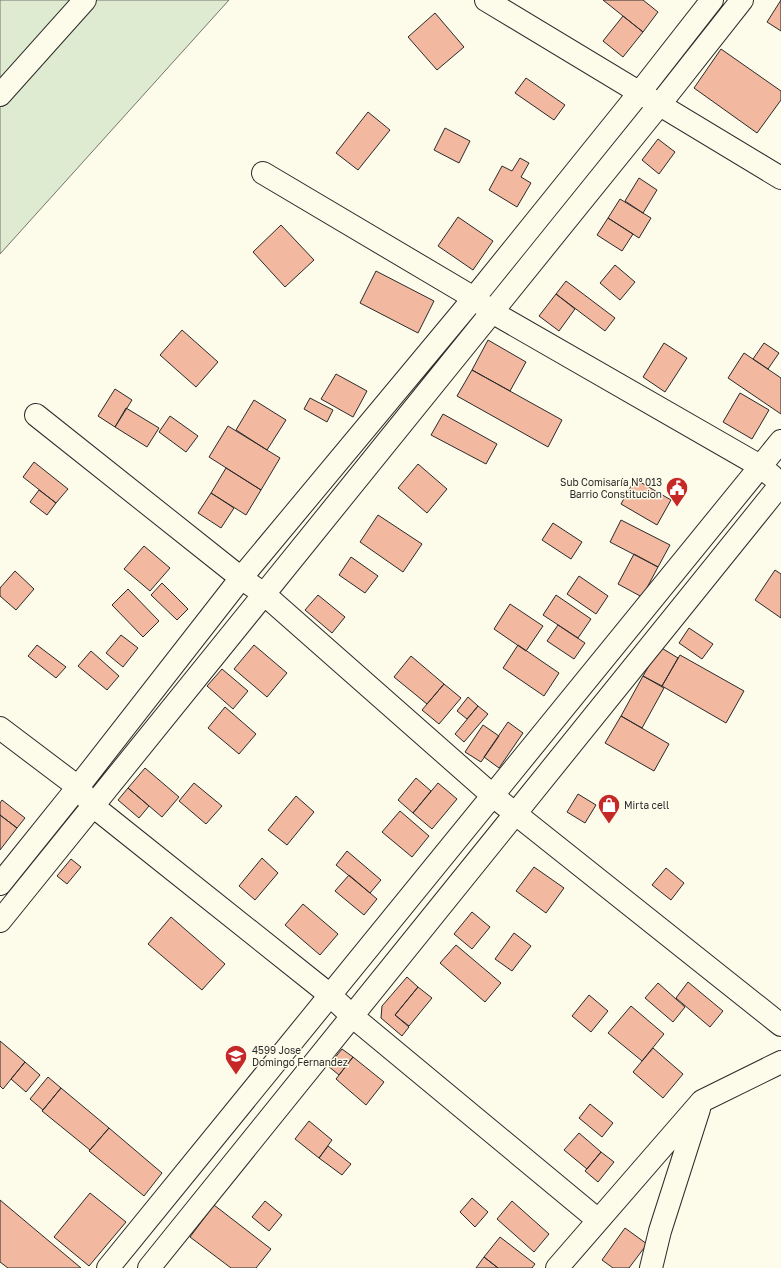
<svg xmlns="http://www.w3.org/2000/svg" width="781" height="1268" font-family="'Golos Text',sans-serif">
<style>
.green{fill:#deebd1;stroke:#74746e}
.building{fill:#f2b8a0;stroke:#2b2b2b}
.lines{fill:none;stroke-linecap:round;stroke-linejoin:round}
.minor-casing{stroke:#2b2b2b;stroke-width:24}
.minor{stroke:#fdfbea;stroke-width:22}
.labels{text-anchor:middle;stroke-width:3;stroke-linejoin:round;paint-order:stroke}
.poi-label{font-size:10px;fill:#2b2b2b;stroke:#fdfbea;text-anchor:start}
</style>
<rect width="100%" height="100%" fill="#fdfbea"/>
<!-- green -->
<path class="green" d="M0 0H229L0 254Z"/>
<!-- building -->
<path class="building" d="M603 0H643L658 12 643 32Z
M781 0V31L767 22Z
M435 13 464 47 437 70 408 37Z
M623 16 643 32 623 57 603 41Z
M721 49 781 91V100L757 133 694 88Z
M526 78 565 105 554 120 515 93Z
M368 112 390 130 358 170 336 153Z
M445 128 470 141 459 163 434 150Z
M658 139 675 152 659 174 642 160Z
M520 158 529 163 521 177 531 183 517 207 489 190 502 166 512 171Z
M639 178 657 190 643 213 625 201Z
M620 199 651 218 639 238 608 218Z
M458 217 493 241 473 270 438 246Z
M608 218 633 234 622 251 597 235Z
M281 225 314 260 285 287 253 252Z
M615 265 635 282 620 300 600 283Z
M376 271 434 301 418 333 360 303Z
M566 281 615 318 605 331 556 294Z
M556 294 575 309 559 331 539 316Z
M182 330 218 362 196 387 160 355Z
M488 340 526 362 510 391 472 370Z
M664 343 687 358 665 392 643 377Z
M764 343 779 353 768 369 753 359Z
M744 353 781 378V414L728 378Z
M472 370 562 420 548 447 457 396Z
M336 374 367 391 353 417 321 399Z
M115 389 132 400 115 427 98 416Z
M740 393 769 410 752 439 723 422Z
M310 398 333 410 327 422 304 409Z
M254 400 286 420 267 450 236 430Z
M126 408 159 428 147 447 115 427Z
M443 414 497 444 486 464 431 435Z
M170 416 198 436 186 452 159 432Z
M228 426 280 458 261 490 209 457Z
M34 462 68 489 56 503 23 477Z
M418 464 447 489 427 513 398 488Z
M226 468 261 490 246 515 211 493Z
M635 479 671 500 657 525 621 504Z
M39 490 56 503 47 515 30 502Z
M211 493 234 508 221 528 198 513Z
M378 515 422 544 403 572 360 542Z
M621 520 670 545 658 567 610 542Z
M553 523 582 542 571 559 542 540Z
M144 546 170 568 150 591 124 569Z
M634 554 658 567 642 597 618 584Z
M351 557 378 576 365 593 339 575Z
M775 570 781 574V618L755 600Z
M15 571 34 589 16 610 0 596V588Z
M579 576 608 596 596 614 567 594Z
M162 583 188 609 177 620 151 595Z
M128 589 159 621 143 637 112 605Z
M318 595 345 617 332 633 305 610Z
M556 595 591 619 578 638 543 615Z
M510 604 543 626 526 651 494 629Z
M558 625 585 643 574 659 547 641Z
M689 628 713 644 702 659 679 643Z
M121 635 138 648 123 667 106 653Z
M37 645 66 667 56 678 28 656Z
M254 645 287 673 267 697 234 669Z
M518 645 559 673 544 696 503 668Z
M660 647 678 658 662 686 643 676Z
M91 651 119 676 107 690 78 666Z
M680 655 744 691 726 723 662 686Z
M411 656 444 684 427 704 394 677Z
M222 669 248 691 233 709 207 686Z
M643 676 664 688 642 728 621 716Z
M444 684 461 698 439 724 422 710Z
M468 697 478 706 467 719 457 711Z
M478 706 488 714 464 742 455 734Z
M225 707 256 734 239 754 208 728Z
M621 716 669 744 654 771 605 743Z
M508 722 523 733 499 768 484 757Z
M483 725 499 736 481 762 465 752Z
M145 768 179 797 162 817 128 788Z
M416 778 431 791 413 813 398 800Z
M194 783 222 806 206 824 179 801Z
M438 783 457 799 432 829 413 813Z
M128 788 149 806 139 818 118 800Z
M578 794 596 805 585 823 567 812Z
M296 796 314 812 287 845 268 830Z
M2 800 25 818 17 828 0 815V803Z
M400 811 429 836 412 857 382 832Z
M0 815 17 828 0 850Z
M347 851 381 880 370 893 336 865Z
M262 858 278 873 255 900 239 886Z
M71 859 81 867 67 884 57 876Z
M534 867 564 888 546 913 516 891Z
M666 868 684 883 671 900 652 885Z
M349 875 377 899 364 915 335 891Z
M303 904 338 934 320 955 285 925Z
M472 912 490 927 472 949 454 934Z
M171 917 225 964 202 990 148 944Z
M514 933 531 946 512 971 495 959Z
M456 945 501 983 485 1002 440 963Z
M407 977 418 987 395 1015 409 1027 402 1036 381 1018 382 1006Z
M688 982 723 1011 710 1027 676 998Z
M658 983 685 1007 673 1022 645 998Z
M418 987 432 998 409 1026 395 1015Z
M589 995 608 1011 591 1032 572 1016Z
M631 1006 664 1034 642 1061 608 1033Z
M0 1041 25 1062 3 1089 0 1086Z
M653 1048 683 1074 663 1098 633 1072Z
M342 1049 353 1057 339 1075 328 1066Z
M353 1057 384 1082 366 1105 336 1079Z
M25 1062 40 1075 26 1092 11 1079Z
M48 1077 61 1088 43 1110 30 1099Z
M61 1088 109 1128 90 1150 42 1111Z
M590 1104 613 1123 602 1137 579 1118Z
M309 1121 332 1140 319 1158 295 1139Z
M109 1128 162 1173 144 1196 89 1151Z
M579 1133 601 1152 587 1169 564 1150Z
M328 1146 351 1164 342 1175 319 1158Z
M601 1152 614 1162 598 1182 585 1171Z
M90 1193 126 1222 89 1266 54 1237Z
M472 1198 488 1212 475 1227 460 1212Z
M0 1200 81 1268H8L0 1262Z
M265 1201 282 1215 269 1231 252 1217Z
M512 1201 549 1234 534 1252 497 1219Z
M214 1205 271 1249 256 1268H231L190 1237Z
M625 1228 647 1244 629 1268H613L602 1260Z
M500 1237 535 1264 532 1268H498L484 1257Z
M484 1257 498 1268H476Z"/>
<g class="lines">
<!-- minor casing -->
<g class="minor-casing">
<path id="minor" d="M486 0 781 178
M0 95 85 0
M263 173 474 298 492 312 760 466 772 476
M36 415 241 578 264 594 492 795 781 1025
M0 728 78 787 93 806 330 995 352 1016 598 1220
M0 884 78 787 241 578 474 298 640 92 712 0
M0 921 660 104 742 0
M108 1268 781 441
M149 1268 781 484
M557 1268 702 1101 781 1062
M651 1268 660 1231 699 1109"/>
</g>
<!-- minor -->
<use href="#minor" class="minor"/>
</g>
<!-- icons -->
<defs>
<g id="civic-pin" transform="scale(1.15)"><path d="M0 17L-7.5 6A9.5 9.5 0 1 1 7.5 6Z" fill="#c62828" stroke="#fdfbea"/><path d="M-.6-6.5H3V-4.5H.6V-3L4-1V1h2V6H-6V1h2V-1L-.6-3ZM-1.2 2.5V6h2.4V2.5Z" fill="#fff"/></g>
<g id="shop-pin" transform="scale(1.15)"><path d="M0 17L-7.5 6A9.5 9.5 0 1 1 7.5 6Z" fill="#c62828" stroke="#fdfbea"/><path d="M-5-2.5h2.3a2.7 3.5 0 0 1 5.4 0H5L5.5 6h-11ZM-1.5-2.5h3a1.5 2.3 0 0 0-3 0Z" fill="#fff"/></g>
<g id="school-pin" transform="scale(1.15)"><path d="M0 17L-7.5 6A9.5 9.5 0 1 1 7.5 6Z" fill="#c62828" stroke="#fdfbea"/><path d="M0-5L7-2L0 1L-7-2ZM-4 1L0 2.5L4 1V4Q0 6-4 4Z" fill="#fff"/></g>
</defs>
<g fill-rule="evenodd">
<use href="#civic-pin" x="677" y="488"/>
<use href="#shop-pin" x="609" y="805"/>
<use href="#school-pin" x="236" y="1056"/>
</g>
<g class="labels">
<!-- poi labels -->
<g class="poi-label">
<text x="662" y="486" text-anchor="end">Sub Comisaría N° 013<tspan x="662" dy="12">Barrio Constitucion</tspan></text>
<text x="624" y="809">Mirta cell</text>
<text x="252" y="1054">4599 Jose<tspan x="252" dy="12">Domingo Fernandez</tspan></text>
</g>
</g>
</svg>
